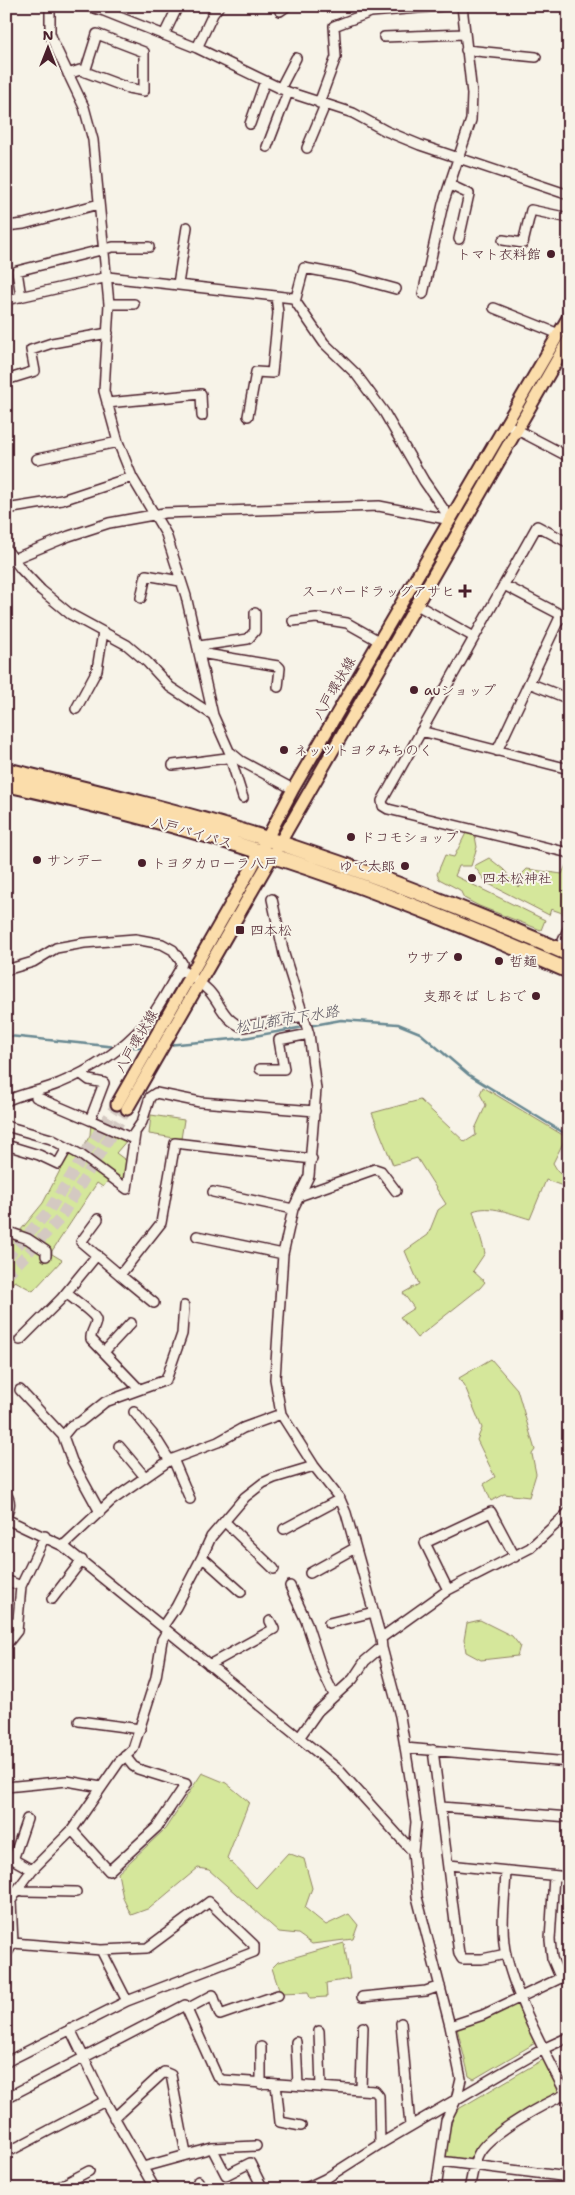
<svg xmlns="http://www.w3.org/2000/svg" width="575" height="2195" font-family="'Shantell Sans','Klee One',sans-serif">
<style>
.green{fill:#d5e79b;stroke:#908363}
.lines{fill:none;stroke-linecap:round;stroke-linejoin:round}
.stream{stroke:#698992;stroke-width:2.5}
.major-tunnel{stroke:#d4c9c2;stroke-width:11;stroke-dasharray:11 5.5;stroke-linecap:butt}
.minor-casing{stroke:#4a1f2b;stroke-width:12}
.major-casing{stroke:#4a1f2b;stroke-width:15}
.highway-casing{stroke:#4a1f2b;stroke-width:18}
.minor{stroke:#f7f3e8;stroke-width:9}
.major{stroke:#fbddab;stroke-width:11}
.highway{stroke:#fbddab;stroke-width:14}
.poi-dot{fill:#4a1f2b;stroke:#f7f3e8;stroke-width:2}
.labels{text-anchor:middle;stroke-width:4;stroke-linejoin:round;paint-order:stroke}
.poi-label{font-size:14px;fill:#4a1f2b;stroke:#f7f3e8;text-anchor:start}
.street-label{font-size:14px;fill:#4a1f2b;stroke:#f7f3e8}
.water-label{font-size:15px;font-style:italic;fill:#5a545f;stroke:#f7f3e8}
</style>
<rect width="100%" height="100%" fill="#f7f3e8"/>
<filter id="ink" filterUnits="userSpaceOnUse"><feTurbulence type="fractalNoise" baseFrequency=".02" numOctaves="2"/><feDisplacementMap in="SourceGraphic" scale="10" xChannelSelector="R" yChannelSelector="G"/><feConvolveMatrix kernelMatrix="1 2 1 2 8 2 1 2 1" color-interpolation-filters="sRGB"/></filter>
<g filter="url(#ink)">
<!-- green -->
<path class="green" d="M466 833 475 836 477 847 471 866H459L455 876 545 920 541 930 479 906 464 898 460 890 439 879 437 874 445 855 454 857Z
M489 858 503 869 519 887 524 883 521 875 527 869 562 874 569 858V907L565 914 551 909 549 915 487 883 474 866Z
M483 1087 566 1137 553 1163 559 1173 569 1179 566 1187 546 1180 530 1219C512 1214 490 1204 473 1211L485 1253 473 1271 485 1282 480 1288 417 1338 400 1317 414 1308 403 1293 419 1284 405 1251 428 1235 438 1210 446 1204 417 1158 393 1165 372 1113 420 1100 465 1142 476 1135 475 1129 486 1105 480 1094Z
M151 1115 184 1120 181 1139 149 1134Z
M91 1123 128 1139 116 1153 128 1162 127 1176 121 1181 112 1175 103 1187 97 1183 52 1251V1254L62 1260 33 1291 15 1281 6 1288V1248L43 1203 69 1153 78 1157 90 1135Z
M491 1359 517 1389 535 1450 532 1454 536 1474 529 1497 504 1494 491 1501 484 1484 495 1477 477 1440 482 1428 466 1389 459 1378Z
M480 1620 512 1636 520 1646 517 1656 481 1660 466 1652 464 1640 467 1623Z
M202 1773 226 1783 249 1802 227 1858 256 1888 288 1853 304 1859 312 1888 305 1908 326 1925 349 1914 358 1925 353 1939 312 1944 298 1934 279 1932 209 1870 198 1868 150 1908 131 1915 123 1898 118 1873 165 1829Z
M344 1943 350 1979 326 1983 327 1997 310 1998 308 1992 280 1993 272 1968 278 1962Z
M513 2004 520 2005 537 2042 474 2079 469 2076 457 2028Z
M544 2059 559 2087 558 2094 488 2135 468 2161 444 2159 448 2135 455 2111Z"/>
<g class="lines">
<!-- stream -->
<path class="stream" d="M6 1038 9 1036 117 1047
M167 1045 244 1038 341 1020 398 1024 420 1033 469 1075 569 1136
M125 1047H144"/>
<!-- major-tunnel -->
<path class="major-tunnel" d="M6 1258 48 1212 117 1104
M6 1276 59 1220 127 1109"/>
<!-- minor casing -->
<g class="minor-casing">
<path id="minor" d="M50 6V33L54 44 84 107 93 140 109 304 104 391 118 442 132 477 166 534 186 596 213 715 229 751 241 761 293 789
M88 6 104 11 197 48 288 92 353 113 386 131 420 145 569 195
M277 6 280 11 287 6
M164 35 178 6
M384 37 464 34
M197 48 213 14 219 6
M466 50 536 57
M68 74 80 70 128 88 144 91V52L97 34 85 72
M280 89 296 58
M319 103 336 57 334 26 371 12 442 6
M250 124 265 81
M267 147 288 92
M307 148 325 105
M450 185 469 194 459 239
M6 226 24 224 99 204
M503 240 523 243 531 210 569 218
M178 284 187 227
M423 294 443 204 471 120 472 94 462 6
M21 297 17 271 113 247H149
M293 298H296L304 268 352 277 396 289
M6 300 108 277 293 298 324 343 356 374 384 412 424 481 451 520
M109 304H134
M494 308 559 334
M6 380 35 371 31 350 52 343 108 333
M107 403 201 394 202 416
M248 416 256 372 272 373 278 313 276 296
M506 424 569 457
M37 459 118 442
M6 509 62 500 132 477
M569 543 537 526 382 801 383 806 388 809 569 853
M6 549 21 569 41 590 70 614 127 645 147 662 170 687 213 715
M6 562 69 536 109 523 164 513 379 506 451 520
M504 585 569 619
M141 598 146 575 180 581
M417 605 474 637
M293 621 316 618 347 623 379 641
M199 646 248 639 255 631V613
M200 653 278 666 280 668 278 687
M529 683 569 699
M76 709 97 670 103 632
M421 731 569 769
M497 751 561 615
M230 757 243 798
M173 765 234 757
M272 899 284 954 309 1034 316 1089 309 1176 293 1209 283 1254 275 1379 281 1414 314 1466 340 1499 346 1513 381 1638 382 1648 400 1716 411 1784 416 1822 413 1852 417 1897 450 2026 461 2079 456 2100 446 2120 436 2189
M559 950 569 927
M6 970 33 962 56 948 84 943 135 939 162 944 173 950 182 963 180 969C191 976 200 982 209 991 221 1004 224 1021 243 1027L304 1016
M260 1069H284L279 1040 309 1034
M81 1074 89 1080 104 1083 90 1120 131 1138 142 1122 150 1097 156 1093 200 1102 315 1111
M36 1097 90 1120
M6 1101C25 1092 42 1091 60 1083 92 1070 122 1049 145 1024 159 1009 169 987 180 969
M6 1126 51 1139 81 1155 127 1189 135 1134
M6 1145 39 1155 58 1164 67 1148
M213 1192 293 1209
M299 1196 375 1169 381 1171 396 1191
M98 1219 81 1242 120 1275 161 1223 175 1143 312 1159
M6 1231 28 1239 46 1251V1256
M197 1236 283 1254
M120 1275 154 1303
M66 1293C72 1298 95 1314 96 1320 96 1327 90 1332 91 1339L139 1389
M20 1340 61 1299 97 1255
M104 1352 131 1323
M20 1390 63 1436 72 1461 100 1512
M134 1412 155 1437 170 1461
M63 1436 72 1425 80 1422 105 1402 166 1380 182 1334 184 1306
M119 1446 145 1477
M173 1459 190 1499
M6 1494C12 1502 9 1508 6 1517
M6 1519 63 1546 339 1770 413 1852
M225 1522 274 1569
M284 1529 340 1499
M63 1546 111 1501 170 1460 218 1442 243 1428 281 1414
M202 1557 241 1592
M310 1573 355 1548
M6 1580 21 1586
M290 1586 306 1621 322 1670 334 1695
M448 1590 425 1543 491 1512 515 1557
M52 1599 82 1560
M6 1621 17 1625
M329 1623 374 1612
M163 1626 176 1607 202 1557 211 1537 245 1497 263 1483 274 1478 314 1466
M381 1638 448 1590 530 1548 569 1512
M6 1645 17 1631 21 1586 45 1536
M209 1665 274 1629 270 1621
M79 1721 140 1729
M299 1738 318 1711 353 1679 365 1661 378 1650 382 1648
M405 1748 569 1762
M433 1750 459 1954 462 1959H482L506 1954
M6 1787 67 1781 101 1787
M441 1807 569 1817
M27 1819 14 1857 16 1861 32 1870
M72 1830 109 1871 157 1827 186 1784 138 1769 133 1766 125 1756
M449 1865 569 1877
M506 1871C505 1898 500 1929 506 1955 518 2004 547 2055 569 2100
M554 1876 550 1940 552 1958 560 1977
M18 1889 24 1891 76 1892
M101 1950 127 2001
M6 1955 13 1943 11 1901 18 1889 32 1870 72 1830 119 1762 133 1749 156 1677 162 1640 167 1631
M362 1997 426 1991 440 1986
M187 2009 213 1995 220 2015 278 1995
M401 2023 410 2126
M450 2026 483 2015 569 1974
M70 2029 105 2101 155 2189
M319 2031 321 2087
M296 2042 298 2085
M261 2047V2084
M6 2062 127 2001 254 1952V1945L209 1902 147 1948 101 1950 13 1943
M276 2084 280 2122 301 2126
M361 2089 363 2027
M6 2098 185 2005 217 2076 222 2080 375 2091 379 2096 380 2144
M114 2118 164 2072 171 2075 186 2154
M212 2148 226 2175 250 2163 263 2189
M6 2153 105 2101
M440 2161 569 2177
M143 2167 212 2148 256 2146
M198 2181 202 2189
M55 2189 89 2171
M304 2189 325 2179 380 2144 498 2075 545 2048 569 2037
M469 2189C472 2178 473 2165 478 2155 487 2134 547 2102 569 2093"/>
</g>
<!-- major casing -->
<g class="major-casing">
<path id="major" d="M117 1104 252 867 293 789 569 316
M127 1109 569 339"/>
</g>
<!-- highway casing -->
<g class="highway-casing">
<path id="highway" d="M6 770C98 792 190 814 280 843 377 875 475 913 569 954
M6 784C96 804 186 827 273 856 373 888 472 929 569 971"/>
</g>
<!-- minor -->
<use href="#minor" class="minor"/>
<!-- major -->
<use href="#major" class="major"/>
<!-- highway -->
<use href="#highway" class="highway"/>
</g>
</g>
<!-- markers -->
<g class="poi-dot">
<circle cx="551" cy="254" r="5"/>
<path d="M462.5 583.5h5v5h5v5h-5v5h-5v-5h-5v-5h5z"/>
<circle cx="414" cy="690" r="5"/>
<circle cx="284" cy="750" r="5"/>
<circle cx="351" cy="837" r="5"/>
<circle cx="37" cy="860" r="5"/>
<circle cx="142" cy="863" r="5"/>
<circle cx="405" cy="866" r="5"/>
<circle cx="472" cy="878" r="5"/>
<rect x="235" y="925" width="10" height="10" rx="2.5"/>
<circle cx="458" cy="957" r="5"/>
<circle cx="499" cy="961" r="5"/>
<circle cx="536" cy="996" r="5"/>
</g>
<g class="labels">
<!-- poi labels -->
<g class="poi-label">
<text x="541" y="259" text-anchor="end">トマト衣料館</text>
<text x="455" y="596" text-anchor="end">スーパードラッグアサヒ</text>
<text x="424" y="695">auショップ</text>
<text x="294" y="755">ネッツトヨタみちのく</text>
<text x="361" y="842">ドコモショップ</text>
<text x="47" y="865">サンデー</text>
<text x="152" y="868">トヨタカローラ八戸</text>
<text x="395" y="871" text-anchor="end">ゆで太郎</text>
<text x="482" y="883">四本松神社</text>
<text x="250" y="935">四本松</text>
<text x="448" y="962" text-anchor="end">ウサブ</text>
<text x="509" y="966">哲麺</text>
<text x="526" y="1001" text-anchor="end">支那そば しおで</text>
</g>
<!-- street labels -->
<g class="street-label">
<text transform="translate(334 688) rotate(-60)" y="5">八戸環状線</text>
<text transform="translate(192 832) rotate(16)" y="5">八戸バイパス</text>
<text transform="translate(136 1041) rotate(-60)" y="5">八戸環状線</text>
</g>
<!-- water labels -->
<g class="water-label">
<text transform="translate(287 1019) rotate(-9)" y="5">松山都市下水路</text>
</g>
</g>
<!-- margin -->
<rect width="575" height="2195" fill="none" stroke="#f7f3e8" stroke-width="25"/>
<rect x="12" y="12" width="550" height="2170" fill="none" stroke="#4a1f2b" stroke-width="2" filter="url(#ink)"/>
<!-- north arrow -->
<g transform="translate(48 48)" stroke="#f7f3e8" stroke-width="4" paint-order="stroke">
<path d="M0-4L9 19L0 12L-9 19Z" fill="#4a1f2b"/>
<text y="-8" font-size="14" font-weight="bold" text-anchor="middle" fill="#4a1f2b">N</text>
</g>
</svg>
